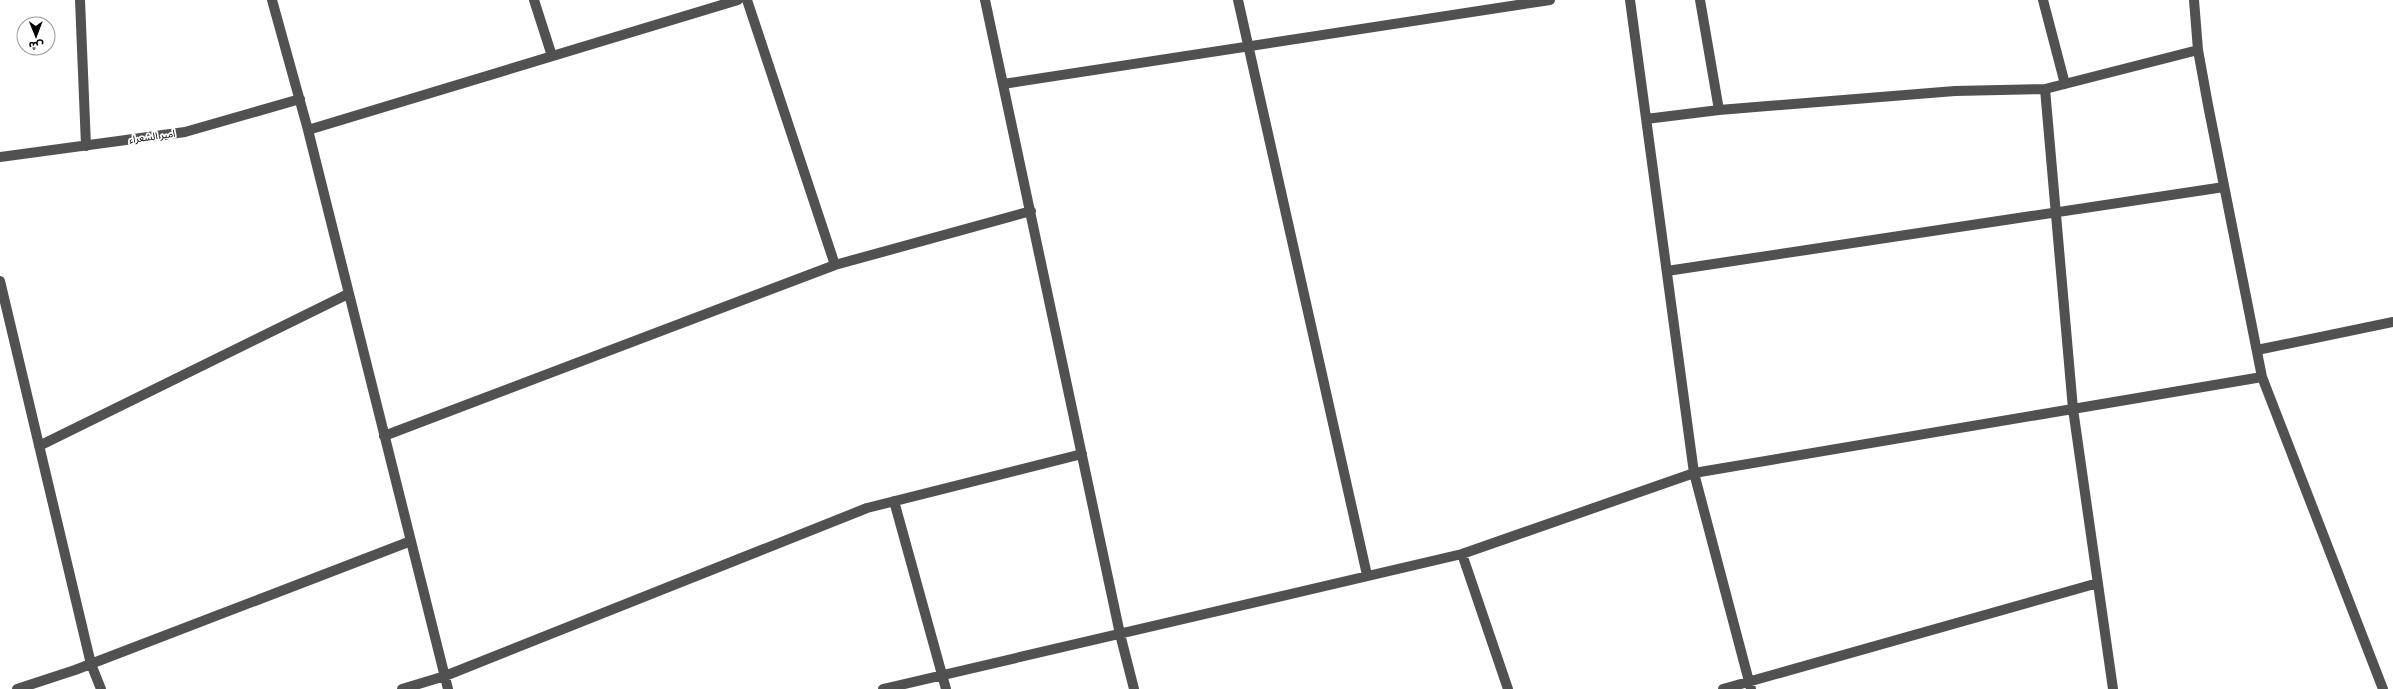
<svg xmlns="http://www.w3.org/2000/svg" width="2393" height="689" font-family="'Open Sans','Noto Sans Arabic',sans-serif">
<style>
.lines{fill:none;stroke-linecap:round;stroke-linejoin:round}
.minor{stroke:#515151;stroke-width:10}
.labels{text-anchor:middle;stroke-width:3.5;stroke-linejoin:round;paint-order:stroke}
.street-label{font-size:10px;fill:#000;stroke:#fff}
</style>
<rect width="100%" height="100%" fill="#fff"/>
<g class="lines">
<!-- minor -->
<path class="minor" d="M80 0 86 146
M272 0 308 130 448 689
M534 0 552 56
M747 0 835 265
M985 0 1120 634 1134 689
M1238 0 1367 575
M1630 0 1694 473 1751 689
M1700 0 1719 110
M2043 0 2065 84
M2194 0 2198 50 2208 105 2262 377 2383 689
M1003 84 1550 0
M2045 89 2073 409 2113 689
M1646 119 1719 110 1955 91 2045 89 2198 50
M308 130 738 0
M0 157 185 132 300 99
M1667 271 2224 187
M0 281 91 664 101 689
M2257 350 2393 322
M384 436 835 265 1031 211
M39 446 348 294
M894 501 946 689
M1462 554 1508 689
M17 689 75 670 411 541
M402 689 445 676 867 508 1082 454
M883 689 1462 554 1694 473 2262 377
M1723 689 2098 583"/>
</g>
<g class="labels">
<!-- street labels -->
<g class="street-label">
<text transform="translate(152 136) rotate(-8)" y="4">امير الشعراء</text>
</g>
</g>
<!-- north arrow -->
<g transform="translate(36 36) rotate(179)"><circle r="19" fill="#ffffff" stroke="#999999"/>
<path d="M0-3L7 15L0 10L-7 15Z" fill="#000000"/>
<text y="-6" font-size="11" font-weight="bold" text-anchor="middle" fill="#000000">ش</text>
</g>
</svg>
